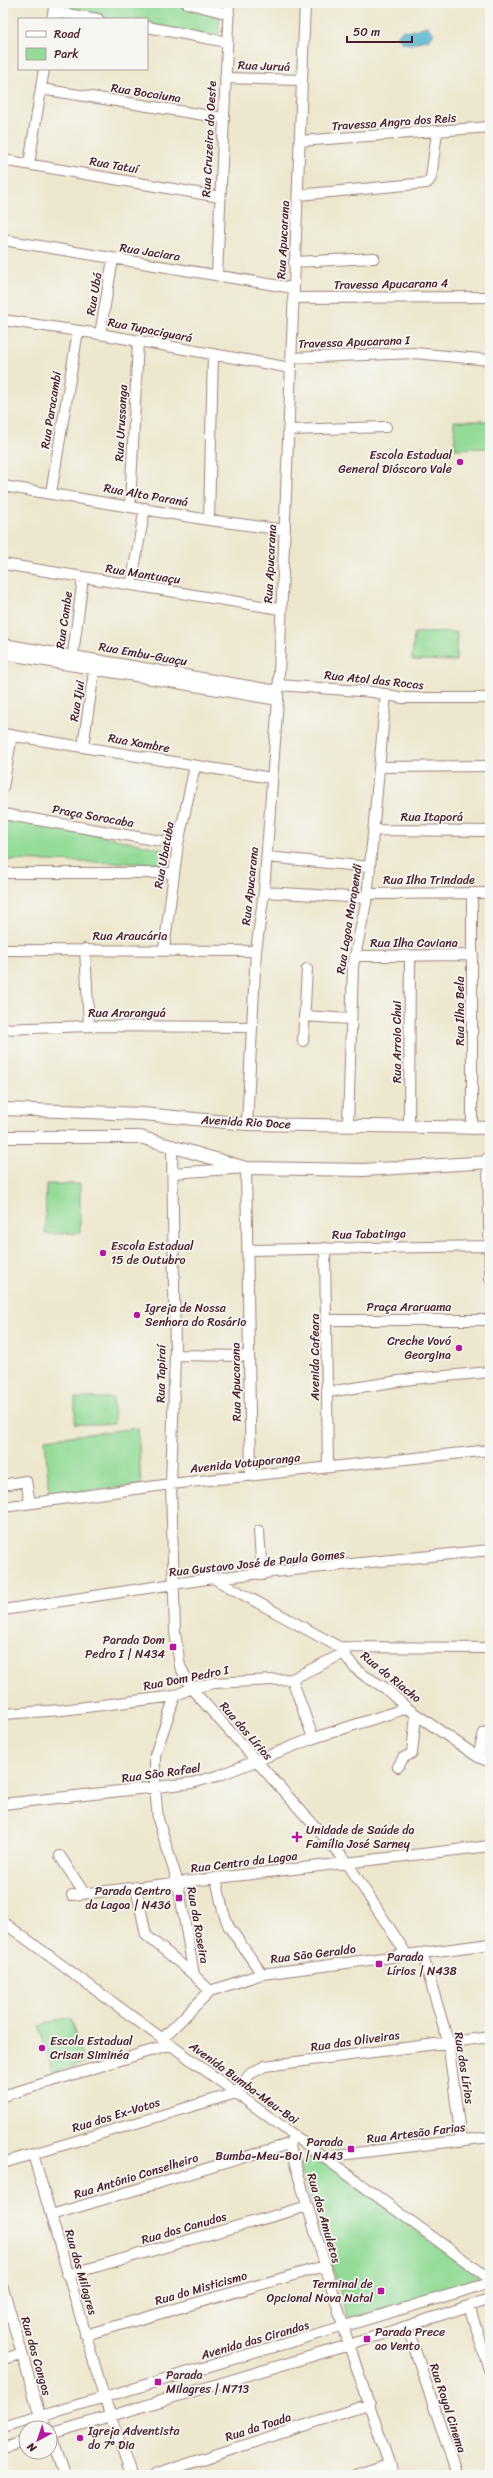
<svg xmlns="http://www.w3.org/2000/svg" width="493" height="2478" font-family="Sriracha,sans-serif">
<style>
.green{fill:#93db96;stroke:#6e7d60}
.water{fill:#50b5cf;stroke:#4d6a7d}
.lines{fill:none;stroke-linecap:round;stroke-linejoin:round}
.minor-casing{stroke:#9c837c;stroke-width:12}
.major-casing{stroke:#9c837c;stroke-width:14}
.minor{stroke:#fff;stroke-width:10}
.major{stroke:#fff;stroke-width:12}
.poi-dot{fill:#b5179e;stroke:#f6f6f2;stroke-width:1.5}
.labels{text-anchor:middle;stroke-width:3.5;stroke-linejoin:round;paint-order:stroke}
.street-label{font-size:12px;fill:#4a1f2b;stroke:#f6f6f2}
.poi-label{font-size:12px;fill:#4a1f2b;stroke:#f6f6f2;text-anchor:start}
</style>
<rect width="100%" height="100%" fill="#f6f6f2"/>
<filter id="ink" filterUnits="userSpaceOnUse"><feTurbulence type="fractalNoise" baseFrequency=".025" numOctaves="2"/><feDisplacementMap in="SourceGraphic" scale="8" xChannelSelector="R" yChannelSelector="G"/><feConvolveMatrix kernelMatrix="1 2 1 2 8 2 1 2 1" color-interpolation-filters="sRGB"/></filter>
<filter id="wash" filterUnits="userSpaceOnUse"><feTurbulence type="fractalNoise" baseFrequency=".012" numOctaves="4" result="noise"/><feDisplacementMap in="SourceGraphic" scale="16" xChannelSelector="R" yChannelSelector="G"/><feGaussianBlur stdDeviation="0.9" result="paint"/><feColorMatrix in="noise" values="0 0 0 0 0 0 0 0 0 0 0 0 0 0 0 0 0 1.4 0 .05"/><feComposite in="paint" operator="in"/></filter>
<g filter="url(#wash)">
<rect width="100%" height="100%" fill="#ede7cd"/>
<!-- green -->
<path class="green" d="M62 3H177L220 12 219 37 147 26V19H105L61 12Z
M454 421H490V448L455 449Z
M457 632 456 661 412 660 414 633Z
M5 815 167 850 165 864 3 860Z
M46 1184H80V1233L45 1234Z
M75 1398H113L114 1424H75Z
M138 1428 141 1485 49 1495 45 1439Z
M70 2017 84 2063 53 2072 39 2026Z
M315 2155 481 2279 349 2319 299 2164Z"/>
<!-- water -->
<path class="water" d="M427 26 434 34 428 41 424 40 411 44 402 43 398 35 402 30 411 31Z"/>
</g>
<g filter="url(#ink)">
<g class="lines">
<!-- minor casing -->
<g class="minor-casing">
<path id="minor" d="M187 3 229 14
M54 12 98 19
M52 19 55 3
M147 27 227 42
M225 78 302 80
M41 89 223 118
M300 141 490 127
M3 160 220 197
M29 164 44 69
M298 195 427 183 431 178 437 132
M3 240 293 288
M294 262 374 258
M217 275 229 3
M293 298 490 297
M3 320 100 334 291 368
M100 334 113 259
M291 358 414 353 490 360
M288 430 386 427
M3 486 209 520 285 530
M51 493 78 331
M130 505 138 342
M209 520 213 355
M3 564 280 609
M131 585 145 508
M3 644 278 691
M3 654 278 700
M72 662 83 578
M279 685 373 692 403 698H490
M3 734 271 778
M83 746 95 665
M381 767 490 766
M3 787 12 735
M3 814 178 844
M374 830 490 831
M267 857 370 867
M3 873H173
M264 892 367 898
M368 894 490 893
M85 949 89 1026
M164 949 178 844 195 766
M3 950 256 951
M356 956 473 955
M304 1016 350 1019
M3 1029 89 1026 251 1027
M303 1041 307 969
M247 1124 256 951 264 892 278 700 305 3
M348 1125 353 966 367 898 386 694
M409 1127 410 957
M472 1129V894
M172 1145 175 1355 171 1484 175 1632 180 1666 191 1688 346 1861 407 1955
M488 1157 490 1279
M172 1173 246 1168 251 1476
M325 1248 328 1467
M249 1250 489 1246
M327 1320H490
M175 1355 248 1356
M328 1392 412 1379 490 1372
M3 1485 26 1481 30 1503
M3 1507 171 1484 490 1450
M259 1531 262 1575
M213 1578 339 1647 354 1667 365 1676 385 1688 407 1708 478 1757 490 1762
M3 1610 213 1578 490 1550
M339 1647 490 1648
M292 1679 313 1738
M175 1696 155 1755V1788L158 1819 178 1883 194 1975 210 1991
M3 1714 62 1710 175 1696 191 1688 214 1683 292 1679 344 1653
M478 1757 484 1733 490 1731
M398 1767 403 1758 412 1753 416 1715
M3 1804 192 1783 220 1775 311 1739 407 1708
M60 1856 84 1893
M216 1878 223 1911 229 1927 262 1974
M136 1887 146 1935 194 1975
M72 1895 490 1846
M3 1922 490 2279
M422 1953 448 2041 461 2141
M162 2039 210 1991 262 1974 490 1944
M3 2096 169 2045
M289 2144 349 2345 393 2475
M33 2154 104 2397 131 2475
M322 2157 490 2137
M3 2163 236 2093 250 2074 265 2066 490 2037
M51 2215 289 2144 292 2139
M67 2275 308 2206
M3 2288 40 2416 48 2428
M469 2306 490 2372
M407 2326 457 2475
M85 2335 325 2266
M3 2359 21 2354
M3 2427 490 2283
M50 2431 65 2475
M50 2434 349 2345 490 2299
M3 2448 26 2441
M154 2475 370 2404
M355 2475 389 2464"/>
</g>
<!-- major casing -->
<g class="major-casing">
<path id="major" d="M3 1109 143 1114 247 1124 490 1128
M3 1137H140L246 1168 363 1170 490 1162"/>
</g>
<!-- minor -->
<use href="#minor" class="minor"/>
<!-- major -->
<use href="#major" class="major"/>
</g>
</g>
<!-- markers -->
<g class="poi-dot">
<circle cx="460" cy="462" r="4"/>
<circle cx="103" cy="1253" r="4"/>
<circle cx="137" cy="1315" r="4"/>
<circle cx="459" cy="1348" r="4"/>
<rect x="169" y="1643" width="8" height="8" rx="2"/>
<path d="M295 1831h4v4h4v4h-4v4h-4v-4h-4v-4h4z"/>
<rect x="175" y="1894" width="8" height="8" rx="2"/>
<rect x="375" y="1960" width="8" height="8" rx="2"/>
<circle cx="42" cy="2048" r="4"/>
<rect x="347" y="2145" width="8" height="8" rx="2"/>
<rect x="377" y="2287" width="8" height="8" rx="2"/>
<rect x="363" y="2335" width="8" height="8" rx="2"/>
<rect x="154" y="2378" width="8" height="8" rx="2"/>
<circle cx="80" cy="2438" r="4"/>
</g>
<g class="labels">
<!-- street labels -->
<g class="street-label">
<text transform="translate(264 66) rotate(2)" y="4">Rua Juruá</text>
<text transform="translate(146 93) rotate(9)" y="4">Rua Bocaiuna</text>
<text transform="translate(394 122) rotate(-4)" y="4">Travessa Angra dos Reis</text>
<text transform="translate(209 139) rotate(-87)" y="4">Rua Cruzeiro do Oeste</text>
<text transform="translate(114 165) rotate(10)" y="4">Rua Tatuí</text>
<text transform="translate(283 240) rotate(-87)" y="4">Rua Apucarana</text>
<text transform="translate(150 252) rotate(9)" y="4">Rua Jaciara</text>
<text transform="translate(391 284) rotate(-1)" y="4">Travessa Apucarana 4</text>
<text transform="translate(94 294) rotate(-80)" y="4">Rua Ubá</text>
<text transform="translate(150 330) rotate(11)" y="4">Rua Tupaciguará</text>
<text transform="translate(354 342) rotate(-2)" y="4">Travessa Apucarana I</text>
<text transform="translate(51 410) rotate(-81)" y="4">Rua Paracambi</text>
<text transform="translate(121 423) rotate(-87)" y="4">Rua Urussanga</text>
<text transform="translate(146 495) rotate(10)" y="4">Rua Alto Paraná</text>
<text transform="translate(270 564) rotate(-87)" y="4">Rua Apucarana</text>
<text transform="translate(143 574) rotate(9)" y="4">Rua Mantuaçu</text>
<text transform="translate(64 620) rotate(-82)" y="4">Rua Combe</text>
<text transform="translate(143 654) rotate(10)" y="4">Rua Embu-Guaçu</text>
<text transform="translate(374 680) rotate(6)" y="4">Rua Atol das Rocas</text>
<text transform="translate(77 701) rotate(-81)" y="4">Rua Ijui</text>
<text transform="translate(139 743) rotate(10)" y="4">Rua Xombre</text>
<text transform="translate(93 816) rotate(10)" y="4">Praça Sorocaba</text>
<text x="432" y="821">Rua Itaporá</text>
<text transform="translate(164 855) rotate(-80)" y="4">Rua Ubatuba</text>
<text x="429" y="884">Rua Ilha Trindade</text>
<text transform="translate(250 886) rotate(-84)" y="4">Rua Apucarana</text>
<text transform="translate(349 919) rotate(-81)" y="4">Rua Lagoa Marapendi</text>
<text x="130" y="940">Rua Araucária</text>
<text x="414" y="947">Rua Ilha Caviana</text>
<text transform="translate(460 1011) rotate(-90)" y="4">Rua Ilha Bela</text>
<text x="127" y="1017">Rua Araranguá</text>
<text transform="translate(397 1042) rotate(-90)" y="4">Rua Arroio Chui</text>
<text transform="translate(246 1122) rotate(3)" y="4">Avenida Rio Doce</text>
<text transform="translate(369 1234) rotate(-1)" y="4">Rua Tabatinga</text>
<text x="409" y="1311">Praça Araruama</text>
<text transform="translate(315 1357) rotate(-90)" y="4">Avenida Cafeara</text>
<text transform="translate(161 1374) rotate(-89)" y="4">Rua Tapiraí</text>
<text transform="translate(236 1382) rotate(-91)" y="4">Rua Apucarana</text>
<text transform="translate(245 1463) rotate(-6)" y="4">Avenida Votuporanga</text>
<text transform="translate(257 1563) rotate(-6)" y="4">Rua Gustavo José de Paula Gomes</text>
<text transform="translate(391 1677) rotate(39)" y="4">Rua do Riacho</text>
<text transform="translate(186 1678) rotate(-11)" y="4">Rua Dom Pedro I</text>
<text transform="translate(246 1731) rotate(49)" y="4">Rua dos Lírios</text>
<text transform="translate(161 1773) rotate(-8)" y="4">Rua São Rafael</text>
<text transform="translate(244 1862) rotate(-7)" y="4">Rua Centro da Lagoa</text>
<text transform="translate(198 1925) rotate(80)" y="4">Rua da Roseira</text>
<text transform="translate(313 1954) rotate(-7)" y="4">Rua São Geraldo</text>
<text transform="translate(355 2041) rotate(-8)" y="4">Rua das Oliveiras</text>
<text transform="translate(464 2068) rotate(81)" y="4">Rua dos Lírios</text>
<text transform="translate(244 2083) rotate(36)" y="4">Avenida Bumba-Meu-Boi</text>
<text transform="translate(116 2115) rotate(-17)" y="4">Rua dos Ex-Votos</text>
<text transform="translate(416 2133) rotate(-7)" y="4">Rua Artesão Farias</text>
<text transform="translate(136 2176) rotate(-17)" y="4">Rua Antônio Conselheiro</text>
<text transform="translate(324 2218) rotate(74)" y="4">Rua dos Amuletos</text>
<text transform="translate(184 2228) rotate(-16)" y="4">Rua dos Canudos</text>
<text transform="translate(81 2272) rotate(74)" y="4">Rua dos Milagres</text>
<text transform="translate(201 2288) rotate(-16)" y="4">Rua do Misticismo</text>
<text transform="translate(255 2340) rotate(-16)" y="4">Avenida das Cirandas</text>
<text transform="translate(36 2356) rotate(74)" y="4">Rua dos Congos</text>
<text transform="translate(448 2408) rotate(72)" y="4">Rua Royal Cinema</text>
<text transform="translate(258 2427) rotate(-18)" y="4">Rua da Toada</text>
</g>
<!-- poi labels -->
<g class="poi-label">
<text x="452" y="459" text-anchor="end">Escola Estadual<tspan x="452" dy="14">General Dióscoro Vale</tspan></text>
<text x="111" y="1250">Escola Estadual<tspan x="111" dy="14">15 de Outubro</tspan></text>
<text x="145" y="1312">Igreja de Nossa<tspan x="145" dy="14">Senhora do Rosário</tspan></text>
<text x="451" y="1345" text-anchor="end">Creche Vovó<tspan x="451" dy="14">Georgina</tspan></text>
<text x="165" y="1644" text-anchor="end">Parada Dom<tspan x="165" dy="14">Pedro I | N434</tspan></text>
<text x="306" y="1834">Unidade de Saúde da<tspan x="306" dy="14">Família José Sarney</tspan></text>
<text x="171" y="1895" text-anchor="end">Parada Centro<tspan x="171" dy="14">da Lagoa | N436</tspan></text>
<text x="387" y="1961">Parada<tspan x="387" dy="14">Lírios | N438</tspan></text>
<text x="50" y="2045">Escola Estadual<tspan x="50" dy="14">Crisan Siminéa</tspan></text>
<text x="343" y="2146" text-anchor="end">Parada<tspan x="343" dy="14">Bumba-Meu-Boi | N443</tspan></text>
<text x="373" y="2288" text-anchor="end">Terminal de<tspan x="373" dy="14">Opcional Nova Natal</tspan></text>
<text x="375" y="2336">Parada Prece<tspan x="375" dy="14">ao Vento</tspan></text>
<text x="166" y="2379">Parada<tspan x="166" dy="14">Milagres | N713</tspan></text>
<text x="88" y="2435">Igreja Adventista<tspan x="88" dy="14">do 7º Dia</tspan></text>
</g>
</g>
<!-- margin -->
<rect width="493" height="2478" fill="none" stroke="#f6f6f2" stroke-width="16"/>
<!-- legend -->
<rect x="18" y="18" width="130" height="52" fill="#f6f6f2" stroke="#b1a0a2"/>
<rect x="26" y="31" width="20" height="6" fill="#ffffff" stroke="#b1a0a2"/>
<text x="54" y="38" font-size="12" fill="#4a1f2b">Road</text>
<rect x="26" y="48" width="20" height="12" fill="#93db96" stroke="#b1a0a2"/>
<text x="54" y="58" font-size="12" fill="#4a1f2b">Park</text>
<!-- north arrow -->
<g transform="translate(38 2440) rotate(220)"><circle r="19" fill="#f6f6f2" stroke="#b1a0a2"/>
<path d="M0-3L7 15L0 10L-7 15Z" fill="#b5179e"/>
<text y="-6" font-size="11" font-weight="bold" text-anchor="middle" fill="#4a1f2b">N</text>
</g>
<!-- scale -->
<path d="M347 36v6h65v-6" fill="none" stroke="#4a1f2b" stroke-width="2"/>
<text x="353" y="36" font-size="12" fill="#4a1f2b" stroke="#f6f6f2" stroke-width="3" paint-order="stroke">50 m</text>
</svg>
